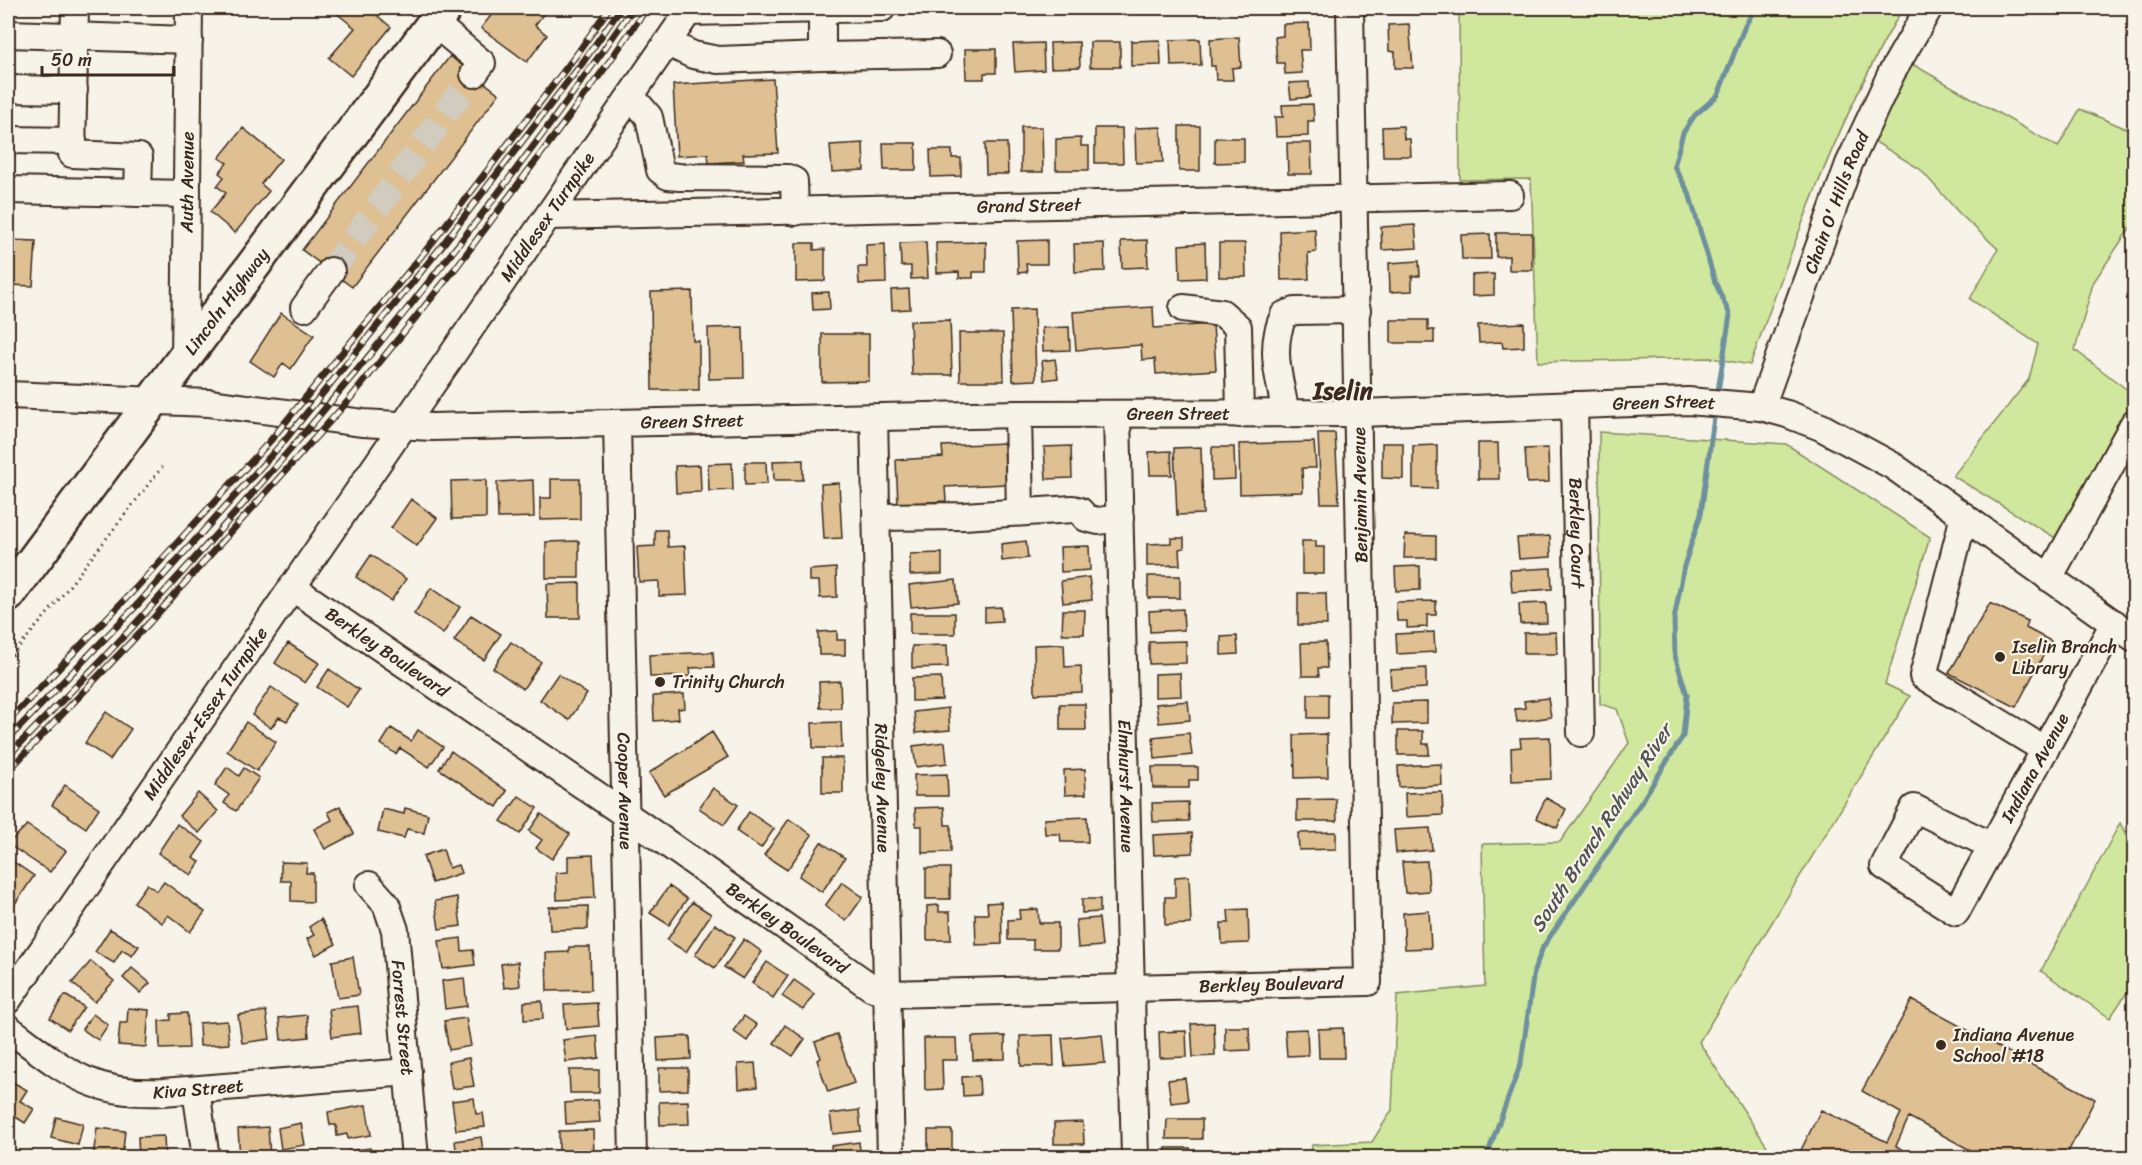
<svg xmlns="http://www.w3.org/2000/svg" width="2142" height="1165" font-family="Sriracha,sans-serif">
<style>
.green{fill:#d0e89d;stroke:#86895e;stroke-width:1.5}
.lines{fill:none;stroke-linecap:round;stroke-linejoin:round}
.stream{stroke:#6e8f9d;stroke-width:5}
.building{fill:#dfc092;stroke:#3b2a1e;stroke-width:1.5}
.minor-tunnel{stroke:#d1cbc0;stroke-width:26;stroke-dasharray:26 13;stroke-linecap:butt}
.minor-casing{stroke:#3b2a1e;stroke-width:30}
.major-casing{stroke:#3b2a1e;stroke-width:38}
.path{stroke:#3b2a1e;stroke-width:3;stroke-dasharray:1.5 4.5;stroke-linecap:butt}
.minor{stroke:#f7f3e8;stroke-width:26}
.major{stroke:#f7f3e8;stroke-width:33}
.rail-casing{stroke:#3b2a1e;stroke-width:7}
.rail{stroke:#f7f3e8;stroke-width:4.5;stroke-dasharray:14;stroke-linecap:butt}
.poi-dot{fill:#3b2a1e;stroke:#f7f3e8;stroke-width:2}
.labels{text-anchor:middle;stroke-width:4.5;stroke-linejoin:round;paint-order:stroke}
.street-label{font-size:18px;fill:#3b2a1e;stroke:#f7f3e8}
.poi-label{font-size:18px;fill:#3b2a1e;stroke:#f7f3e8;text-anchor:start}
.water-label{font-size:20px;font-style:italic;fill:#505453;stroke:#f7f3e8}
.district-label{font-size:24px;font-weight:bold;fill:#3b2a1e;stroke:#f7f3e8}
</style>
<rect width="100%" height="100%" fill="#f7f3e8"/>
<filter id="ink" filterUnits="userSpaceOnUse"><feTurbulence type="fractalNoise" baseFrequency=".0167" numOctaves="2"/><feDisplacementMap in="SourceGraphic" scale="12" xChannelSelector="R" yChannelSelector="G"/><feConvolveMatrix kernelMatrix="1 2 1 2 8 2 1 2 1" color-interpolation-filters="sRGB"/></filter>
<g filter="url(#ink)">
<!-- green -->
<path class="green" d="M1459 8H1903C1837 120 1794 243 1750 365L1712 358 1538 362 1531 179 1460 180Z
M1912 64 2058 147 2080 109 2134 132V222L2093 283 2075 350 2134 395V402L2057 539 1953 476 2029 379 2038 344 1970 299 1998 249 1960 214 1920 169 1872 140Z
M1599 432 1786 444 1930 537 1885 684 1910 696 1699 1042 1774 1157H1311L1312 1145 1372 1142 1392 1110 1397 995 1485 986 1482 844 1560 842 1629 743 1617 709 1600 704Z
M2120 823 2134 850V982L2110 1018 2041 971Z"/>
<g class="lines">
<!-- stream -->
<path class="stream" d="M1717 397 1730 315 1715 282 1689 193 1674 166 1683 133 1695 115 1718 95 1744 28 1755 8
M1486 1158 1521 1063 1534 971 1543 947 1642 801 1683 736 1687 695 1675 656 1674 620 1684 566 1701 514 1715 410"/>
</g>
<!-- building -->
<path class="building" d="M330 8H368L391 27 351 76 329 58 355 28Z
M497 8H548L535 25 547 35 527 62 481 28Z
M1309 23 1310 50H1300L1302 73 1285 74 1284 63H1277L1275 37 1283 36V24Z
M1409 24 1413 68H1395V52L1389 51 1388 25Z
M1239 37 1241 67 1232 68 1233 80H1216L1215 66H1211L1210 39Z
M1200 39 1201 65 1171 66 1170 40Z
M1160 40 1161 65 1131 66V41Z
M1079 42 1080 67 1051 68 1050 43Z
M1090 42H1120V67H1090Z
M1043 43 1044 70 1015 72 1013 44Z
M965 49H996V73H984V79H966Z
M450 56 499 94 352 287 302 250Z
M773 79 778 153 743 154 744 161 709 163 708 154 677 156 673 85Z
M1309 82 1310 97 1291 99 1289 83Z
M1313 104 1314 121H1308V136L1276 137 1275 117H1283L1282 105Z
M1179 126H1200V171H1179Z
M1403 126 1404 139H1410L1411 156H1383L1382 127Z
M1021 127H1042L1043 172H1021Z
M1161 127 1163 162 1136 163 1135 128Z
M243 128 281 159 261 184 269 191 235 233 210 212 226 193 217 186 224 177 219 173 227 163 219 158Z
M1095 128H1122L1123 163H1095Z
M1081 138V146H1089V170H1056V139Z
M1215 138H1244V162L1215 163Z
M863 143 864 170 832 172 830 145Z
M883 143H916V170H884Z
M985 143H1007L1008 174H986Z
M1287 143H1311L1312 174H1288Z
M930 150H952V158H961V176L931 177Z
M1415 225 1417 248 1382 250 1381 227Z
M1315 229 1316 252 1308 253 1309 279 1281 280 1280 231Z
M1496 233H1532V270H1509V256L1496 257Z
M1490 234 1491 259H1462L1461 235Z
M8 240 36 241 33 286 8 285Z
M1047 240V264H1026L1027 272 1018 273 1017 241Z
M1147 240 1148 267 1122 268 1121 241Z
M926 242 928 278 911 279V266H901L900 243Z
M986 242V272H973V278H959V272L937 273 936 243Z
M796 243H814V250L825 249V281L796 282Z
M1104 243 1105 271 1075 272 1074 244Z
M1205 243 1206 278 1180 279 1179 245Z
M1219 243H1245L1246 277H1219Z
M885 244 886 283 859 284 858 267H867L866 245Z
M1419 261 1420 276H1412V291L1390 292 1389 263Z
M1494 274V295L1472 296V275Z
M909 289 910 309 892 310 891 290Z
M692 291 693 341H699V390H652L651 292Z
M829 292 830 309 813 310 812 293Z
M1153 307 1154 328 1213 324 1216 370 1156 374 1155 359 1142 360 1141 345 1076 350 1073 312Z
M1034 309 1036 380 1013 381 1011 310Z
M281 313 314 335 291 369 283 363 274 377 250 361Z
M950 320 952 375H912L910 321Z
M1391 320H1428V330H1434V343H1391Z
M1524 323V347L1503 348 1502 342 1479 343 1478 325Z
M743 327 744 378 709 379 708 328Z
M1069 327 1070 350 1043 351 1042 328Z
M959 333H1003L1004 381H960Z
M822 334H869V381L822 382Z
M1055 359 1058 378 1044 380 1042 361Z
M1318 433H1335L1339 503H1321Z
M1314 442 1316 468H1302L1303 492 1240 494 1239 444Z
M1004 443 1006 484 945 487 946 501 898 504 896 460 943 457 942 446Z
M1382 443H1403V479L1382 478Z
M1478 443H1498L1499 479H1478Z
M1437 445V489L1413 488V446Z
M1071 446 1072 478 1046 479 1044 447Z
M1201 447 1203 514 1177 515 1174 448Z
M1212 447H1234L1235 479 1212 480Z
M1548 448 1549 482 1527 483 1525 449Z
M1171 451 1172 475H1150L1149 452Z
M803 460V480H774L773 461Z
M745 462H766L767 484 745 485Z
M732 463 733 490 709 491 708 464Z
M700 465 701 492 676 493 675 466Z
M551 479H580V519L540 520V498H551Z
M486 480V518L452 519 451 481Z
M533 480 534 517 498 518 497 482Z
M839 483 842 538 824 539 821 484Z
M411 499 437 518 417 546 391 528Z
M655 530H667L668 547 685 546 687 595 659 596V581L639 582 637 547 655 546Z
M1405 535 1436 536V558H1404Z
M1550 536 1551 557 1519 559 1517 538Z
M1171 538H1184V548L1179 549 1180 565 1147 566V544L1171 543Z
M579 541V578H546V542Z
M1026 541 1028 558 1002 561 1001 544Z
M1302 541H1316V547H1324V574H1302Z
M1089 546 1090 570 1061 572 1060 547Z
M942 553V574L910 575V554Z
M371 555 406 579 391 601 356 577Z
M1420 566V590L1396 591 1395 567Z
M836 568 837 597 820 598 819 581H809V570Z
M1551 568 1552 589 1512 592 1510 570Z
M1148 576H1180V598H1148Z
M1089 577 1092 600 1063 603 1061 581Z
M956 580 958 603 911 607 909 585Z
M580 583V618H548L547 584Z
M431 588 460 607 443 634 414 614Z
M1298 593H1326L1327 625H1298Z
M1436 601V615H1427V627L1407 628V621H1397L1396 602Z
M1546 603 1547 623 1520 624 1519 604Z
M1990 603 2028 621 2026 628 2051 641 2016 707 1949 673Z
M1001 607 1002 621 985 622V608Z
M1183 609 1184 630 1150 632 1149 611Z
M1063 610H1085L1084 634H1062Z
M910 613H955V634H910Z
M471 615 501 634 484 660 454 641Z
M837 631V640H845V655H819L818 632Z
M1434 632 1435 652 1397 654 1396 634Z
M1556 632 1557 654H1524V633Z
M1237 636 1238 654 1221 655V637Z
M1186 641V663L1149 664V642Z
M511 642 541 662 523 689 493 668Z
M1326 642 1327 668H1318L1319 676H1302L1301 643Z
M288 643 319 663 305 683 275 663Z
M1064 644 1065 667 1081 666 1082 692 1035 694 1034 645Z
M947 645 948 667 912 668V646Z
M713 652 714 667 690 668 691 676 650 677 649 655Z
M1426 668V688L1391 690 1390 670Z
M329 669 359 690 347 707 317 687Z
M1180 673 1181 696 1155 697V674Z
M558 674 587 694 569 720 540 700Z
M941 677 942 700 912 701V678Z
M840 681 841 708H820L819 682Z
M271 687 298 705 287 721 279 717 271 728 252 715Z
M684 694 685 708 678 709 679 719 654 721 653 696Z
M1308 694H1328V718H1308Z
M1548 698 1551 717 1517 722 1515 709 1525 708 1524 701Z
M1188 701 1190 720 1159 723 1156 704Z
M1427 702V723L1392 724V703Z
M1060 704H1085L1086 730H1060Z
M948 708 950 730 916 733 914 712Z
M106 712 131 729 110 760 85 743Z
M246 722 276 742 257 771 227 751Z
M841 722 842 748H813L812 723Z
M391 728 411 741 418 730 443 747 429 767 400 748 396 754 381 744Z
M1398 731H1423V744H1429V755H1398Z
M712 732 728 757 664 795 649 773Z
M1189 733 1192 755 1155 759 1153 737Z
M1327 734 1328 777 1295 778 1294 735Z
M1550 737 1551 779 1512 781 1511 748 1521 747 1520 738Z
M945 742 947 763 916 767 913 746Z
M451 751 507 791 497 807 439 769Z
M822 758H843V793H822Z
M1441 764 1442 785 1399 787 1398 766Z
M227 767 239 776 244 768 259 778 236 811 224 803 229 795 215 785Z
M1152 767H1198V780H1189V788H1153Z
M1085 769 1086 794 1065 795 1064 770Z
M947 774 948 796H915L914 775Z
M65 785 99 808 86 828 52 805Z
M713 788 738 805 724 825 699 808Z
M1442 792 1443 815 1406 817 1405 793Z
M198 793 218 811 199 833 179 816Z
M519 796 537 808 520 834 501 821Z
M1546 798 1566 809 1557 828 1536 818Z
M1336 799 1337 821H1297V800Z
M1188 802 1189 821 1153 822 1152 803Z
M340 806 354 834 325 849 314 829 332 820 328 812Z
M944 807 945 825H951V852L922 853V826H916L915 808Z
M405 808 428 814 424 833 407 829 404 838 378 832 383 809 404 814Z
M749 812 774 829 761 848 736 831Z
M541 814 570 834 552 859 536 848 542 840 529 831Z
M1087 817 1088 842H1061L1060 834H1045L1044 819Z
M789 819 812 835 787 870 764 855Z
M177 824 204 842 193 858 200 862 191 875 158 853Z
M27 825 66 851 50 872 8 844Z
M1430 828 1432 850 1396 853 1394 830Z
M1336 832V849L1299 850 1298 833Z
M1192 833 1193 853 1154 855 1153 835Z
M821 842 845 858 822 892 799 876Z
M443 849 449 868 458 865 461 873 432 883 423 856Z
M593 855 595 898 557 900 556 873 568 872V856Z
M8 858 34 876 8 914Z
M1427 861 1429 891 1405 893 1402 862Z
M281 862 307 863 306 873H313V902L291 901V881H281Z
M926 868H950V899H926Z
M1189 876 1191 924 1165 925V897H1175V877Z
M164 882 205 912 190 932 168 915 162 923 134 902 147 884 157 891Z
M842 882 863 897 846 921 825 906Z
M669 886 687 899 669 925 650 913Z
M457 897 461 926 439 929 435 901Z
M1082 899H1100V912L1082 913Z
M692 902 711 914 686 952 667 940Z
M1001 902 1002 944 976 945 975 914H988L987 903Z
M939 905V912H950L951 940H927V906Z
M588 906V929L550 930 549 907Z
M1038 909 1039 923H1058V949H1033V940H1008V920L1020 919 1019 910Z
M1248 909 1249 943 1222 944 1221 923H1229L1228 910Z
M1429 911 1431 948 1405 949 1403 913Z
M1099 918 1102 946 1078 948 1076 920Z
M321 919 336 944 316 955 307 939 314 935 309 927Z
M715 924 735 937 715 968 695 955Z
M110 929 139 946 132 956 122 950 114 963 95 952Z
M461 938 462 951 473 950 475 965 443 969 439 941Z
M744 939 762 952 743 979 724 967Z
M569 947H590L591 990 547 991 546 953 569 952Z
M353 957 359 995 338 998 332 961Z
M91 961 114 981 95 1002 72 983Z
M518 962 520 986 504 988 501 964Z
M767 962 788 976 773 998 752 983Z
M132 968 150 983 140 993 123 978Z
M464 978 467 1006 445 1009 442 981Z
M794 980 814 994 803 1010 782 996Z
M65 995 84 1007 68 1030 50 1018Z
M1912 1000 2095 1099 2065 1158H1985L1909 1117 1896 1146 1916 1158H1797L1821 1110 1887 1142 1901 1113 1862 1091Z
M542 1001 543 1019 524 1020V1002Z
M597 1003 599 1026 566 1029 564 1005Z
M358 1006 361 1033 332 1037 329 1009Z
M128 1008 149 1010 146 1047 118 1045 120 1023H127Z
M266 1011 270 1039 242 1043 238 1015Z
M187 1013 189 1048 160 1049 159 1021 171 1020V1014Z
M93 1014 108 1025 98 1040 82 1029Z
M307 1015 309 1037 281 1040 279 1018Z
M744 1016 757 1025 747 1041 733 1031Z
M466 1018 471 1046 449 1050 444 1021Z
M227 1021 229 1044 200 1046 199 1023Z
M1214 1023 1215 1056 1193 1057 1191 1024Z
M785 1025 805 1039 793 1056 774 1043Z
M1225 1027H1249L1250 1050 1225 1051Z
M1343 1028 1344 1058H1319L1318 1029Z
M1307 1029 1308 1055 1287 1056 1285 1030Z
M1186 1031 1187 1057 1160 1058 1159 1032Z
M837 1034 854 1083 828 1092 817 1060 821 1058 815 1042Z
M1102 1034 1105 1063 1065 1066 1062 1038Z
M1053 1035 1054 1066H1021L1020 1036Z
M597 1036 599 1058 566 1062 563 1040Z
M690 1036 691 1059 658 1061 657 1038Z
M1005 1036V1059L973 1060 972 1037Z
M924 1038H956L957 1060H942L943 1089 925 1090Z
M469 1058 474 1086 452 1089 448 1062Z
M755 1063 757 1087 739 1089 738 1064Z
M659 1068H688V1090L659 1091Z
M569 1070H599V1093H570Z
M979 1076 980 1095 963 1096 962 1077Z
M1185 1078 1188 1101 1171 1103 1168 1080Z
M9 1080 27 1090 20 1101 34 1109 25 1123 8 1112Z
M474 1098 476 1114 483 1113 485 1127 456 1130 452 1101Z
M598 1100 600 1122 566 1124 565 1103Z
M688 1101 689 1124 660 1125 659 1102Z
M366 1105 371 1135 348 1139 347 1134 337 1136 336 1125H330L328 1112Z
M859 1110 861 1131 833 1134 830 1114Z
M56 1117 83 1124 78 1145 51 1138Z
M1167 1119H1202V1139H1166Z
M1083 1122 1084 1144H1054V1123Z
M301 1123 305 1145 281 1149 278 1128Z
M268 1127 270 1158H240L238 1129Z
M97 1128 125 1131 122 1158 93 1156Z
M593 1130 594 1154 559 1155V1131Z
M928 1130H952V1156H928Z
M164 1136 165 1158H139L138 1137Z
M481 1137 484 1158H457L455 1141Z
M859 1142 861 1158H832L831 1146Z
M370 1148 371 1158H349L348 1151Z
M1166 1148H1190L1191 1158H1167Z"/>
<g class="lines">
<!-- minor-tunnel -->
<path class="minor-tunnel" d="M331 271 474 74"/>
<!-- minor casing -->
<g class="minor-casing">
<g id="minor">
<path d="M75 8 72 154 139 157 138 193"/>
<path d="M688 12 882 8"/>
<path d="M434 23 482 63 474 74"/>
<path d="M8 34 189 40"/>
<path d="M668 43 693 55 718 60 822 56V9"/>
<path d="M822 56 937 54"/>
<path d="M8 89 74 90"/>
<path d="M631 96 649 117 660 170 668 176 679 177 788 178 794 181 795 212"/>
<path d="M8 140 73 141"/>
<path d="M8 190 187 194"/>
<path id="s1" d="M549 216 1510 195"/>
<path d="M304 308 331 271"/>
<path d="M1183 308 1222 313 1238 327 1240 414"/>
<path id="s2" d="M185 358 189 8"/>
<path id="s3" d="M8 395 209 403 363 423 432 427 1018 414 1359 413 1688 401 1761 407 1787 414 1821 427 1893 466 2134 638"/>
<path id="s4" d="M1574 405 1581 733"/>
<path id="s5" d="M1761 407 1849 164 1891 74 1929 8"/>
<path d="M1018 414 1020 512"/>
<path d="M1286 414C1280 380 1268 348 1284 315L1295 311 1357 310"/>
<path id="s6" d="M1117 416 1135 1158"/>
<path id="s7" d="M874 418 891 1158"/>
<path id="s8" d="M617 423 633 1158"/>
<path d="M1964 516 1923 676 2045 750"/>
<path d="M876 517 964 516 1073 509 1080 511 1086 518 1098 521 1120 518"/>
<path d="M2049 578 2134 423"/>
<path id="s9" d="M293 588 641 825 871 987 887 994 1368 982 1350 8"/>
<path id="s10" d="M1992 846 1914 808 1884 866 1956 912 2114 623"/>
<path id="s11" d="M369 885 386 904 395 930 415 1158"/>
<path id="s12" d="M8 1000 691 8"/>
<path id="s13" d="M8 1028C63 1069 90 1096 163 1092L408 1072"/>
<path d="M196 1090 206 1158"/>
</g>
</g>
<!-- major casing -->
<g class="major-casing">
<g id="major">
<path id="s14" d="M8 595 445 8"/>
</g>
</g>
<!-- path -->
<path class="path" d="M8 660 53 607 162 467"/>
<!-- minor -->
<use href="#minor" class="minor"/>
<!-- major -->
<use href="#major" class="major"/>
<!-- rail casing -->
<g class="rail-casing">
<path id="rail" d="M8 721 135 589 270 441 431 244 577 54 609 8
M8 739 138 604 284 441 437 252 583 62 621 8
M8 756C54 708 102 661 147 611 322 420 486 220 633 8
M8 771 150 622 349 400 458 265 602 72 647 8"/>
</g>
<!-- rail -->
<use href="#rail" class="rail"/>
</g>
</g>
<!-- markers -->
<g class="poi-dot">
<circle cx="2000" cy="657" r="6"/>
<circle cx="660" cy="682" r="6"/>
<circle cx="1941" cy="1045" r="6"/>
</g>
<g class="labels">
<!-- street labels -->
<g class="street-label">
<text dy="6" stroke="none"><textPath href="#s2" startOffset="176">Auth Avenue</textPath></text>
<text dy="6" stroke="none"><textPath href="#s5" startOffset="218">Chain O' Hills Road</textPath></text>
<text dy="6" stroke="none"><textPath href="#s1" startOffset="480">Grand Street</textPath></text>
<text dy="6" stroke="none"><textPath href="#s12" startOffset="951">Middlesex Turnpike</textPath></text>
<text dy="6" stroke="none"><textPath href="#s14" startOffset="366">Lincoln Highway</textPath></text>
<text dy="6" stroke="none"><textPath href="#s3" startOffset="1658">Green Street</textPath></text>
<text dy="6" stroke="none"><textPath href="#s3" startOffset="1172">Green Street</textPath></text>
<text dy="6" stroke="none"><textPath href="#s3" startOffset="686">Green Street</textPath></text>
<text transform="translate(1360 495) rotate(-91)" y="6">Benjamin Avenue</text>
<text dy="6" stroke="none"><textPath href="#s4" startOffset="128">Berkley Court</textPath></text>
<text dy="6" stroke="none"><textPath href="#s9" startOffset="114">Berkley Boulevard</textPath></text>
<text dy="6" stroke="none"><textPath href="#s12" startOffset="348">Middlesex-Essex Turnpike</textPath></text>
<text dy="6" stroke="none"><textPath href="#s10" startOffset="402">Indiana Avenue</textPath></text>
<text dy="6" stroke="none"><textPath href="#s6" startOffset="370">Elmhurst Avenue</textPath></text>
<text dy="6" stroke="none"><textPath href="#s7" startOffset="370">Ridgeley Avenue</textPath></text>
<text dy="6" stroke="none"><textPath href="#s8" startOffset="368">Cooper Avenue</textPath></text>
<text dy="6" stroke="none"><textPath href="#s9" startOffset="600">Berkley Boulevard</textPath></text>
<text dy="6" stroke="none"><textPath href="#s9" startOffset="1104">Berkley Boulevard</textPath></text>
<text dy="6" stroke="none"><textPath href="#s11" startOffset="141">Forrest Street</textPath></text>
<text dy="6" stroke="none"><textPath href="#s13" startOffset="208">Kiva Street</textPath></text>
</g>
<!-- poi labels -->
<g class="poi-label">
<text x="2012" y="653">Iselin Branch<tspan x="2012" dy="21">Library</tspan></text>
<text x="672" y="688">Trinity Church</text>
<text x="1953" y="1041">Indiana Avenue<tspan x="1953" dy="21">School #18</tspan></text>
</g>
<!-- water labels -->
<g class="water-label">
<text transform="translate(1601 828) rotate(-57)" y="7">South Branch Rahway River</text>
</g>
<!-- district labels -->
<g class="district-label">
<text x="1343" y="399">Iselin</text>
</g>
</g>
<!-- margin -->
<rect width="2142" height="1165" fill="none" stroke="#f7f3e8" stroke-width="30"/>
<rect x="15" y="15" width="2112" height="1135" fill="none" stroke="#3b2a1e" stroke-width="2" filter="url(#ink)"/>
<!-- scale -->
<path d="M42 66v9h132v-9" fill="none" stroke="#3b2a1e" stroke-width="3"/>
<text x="51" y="66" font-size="18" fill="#3b2a1e" stroke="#f7f3e8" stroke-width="4.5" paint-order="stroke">50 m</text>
</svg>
